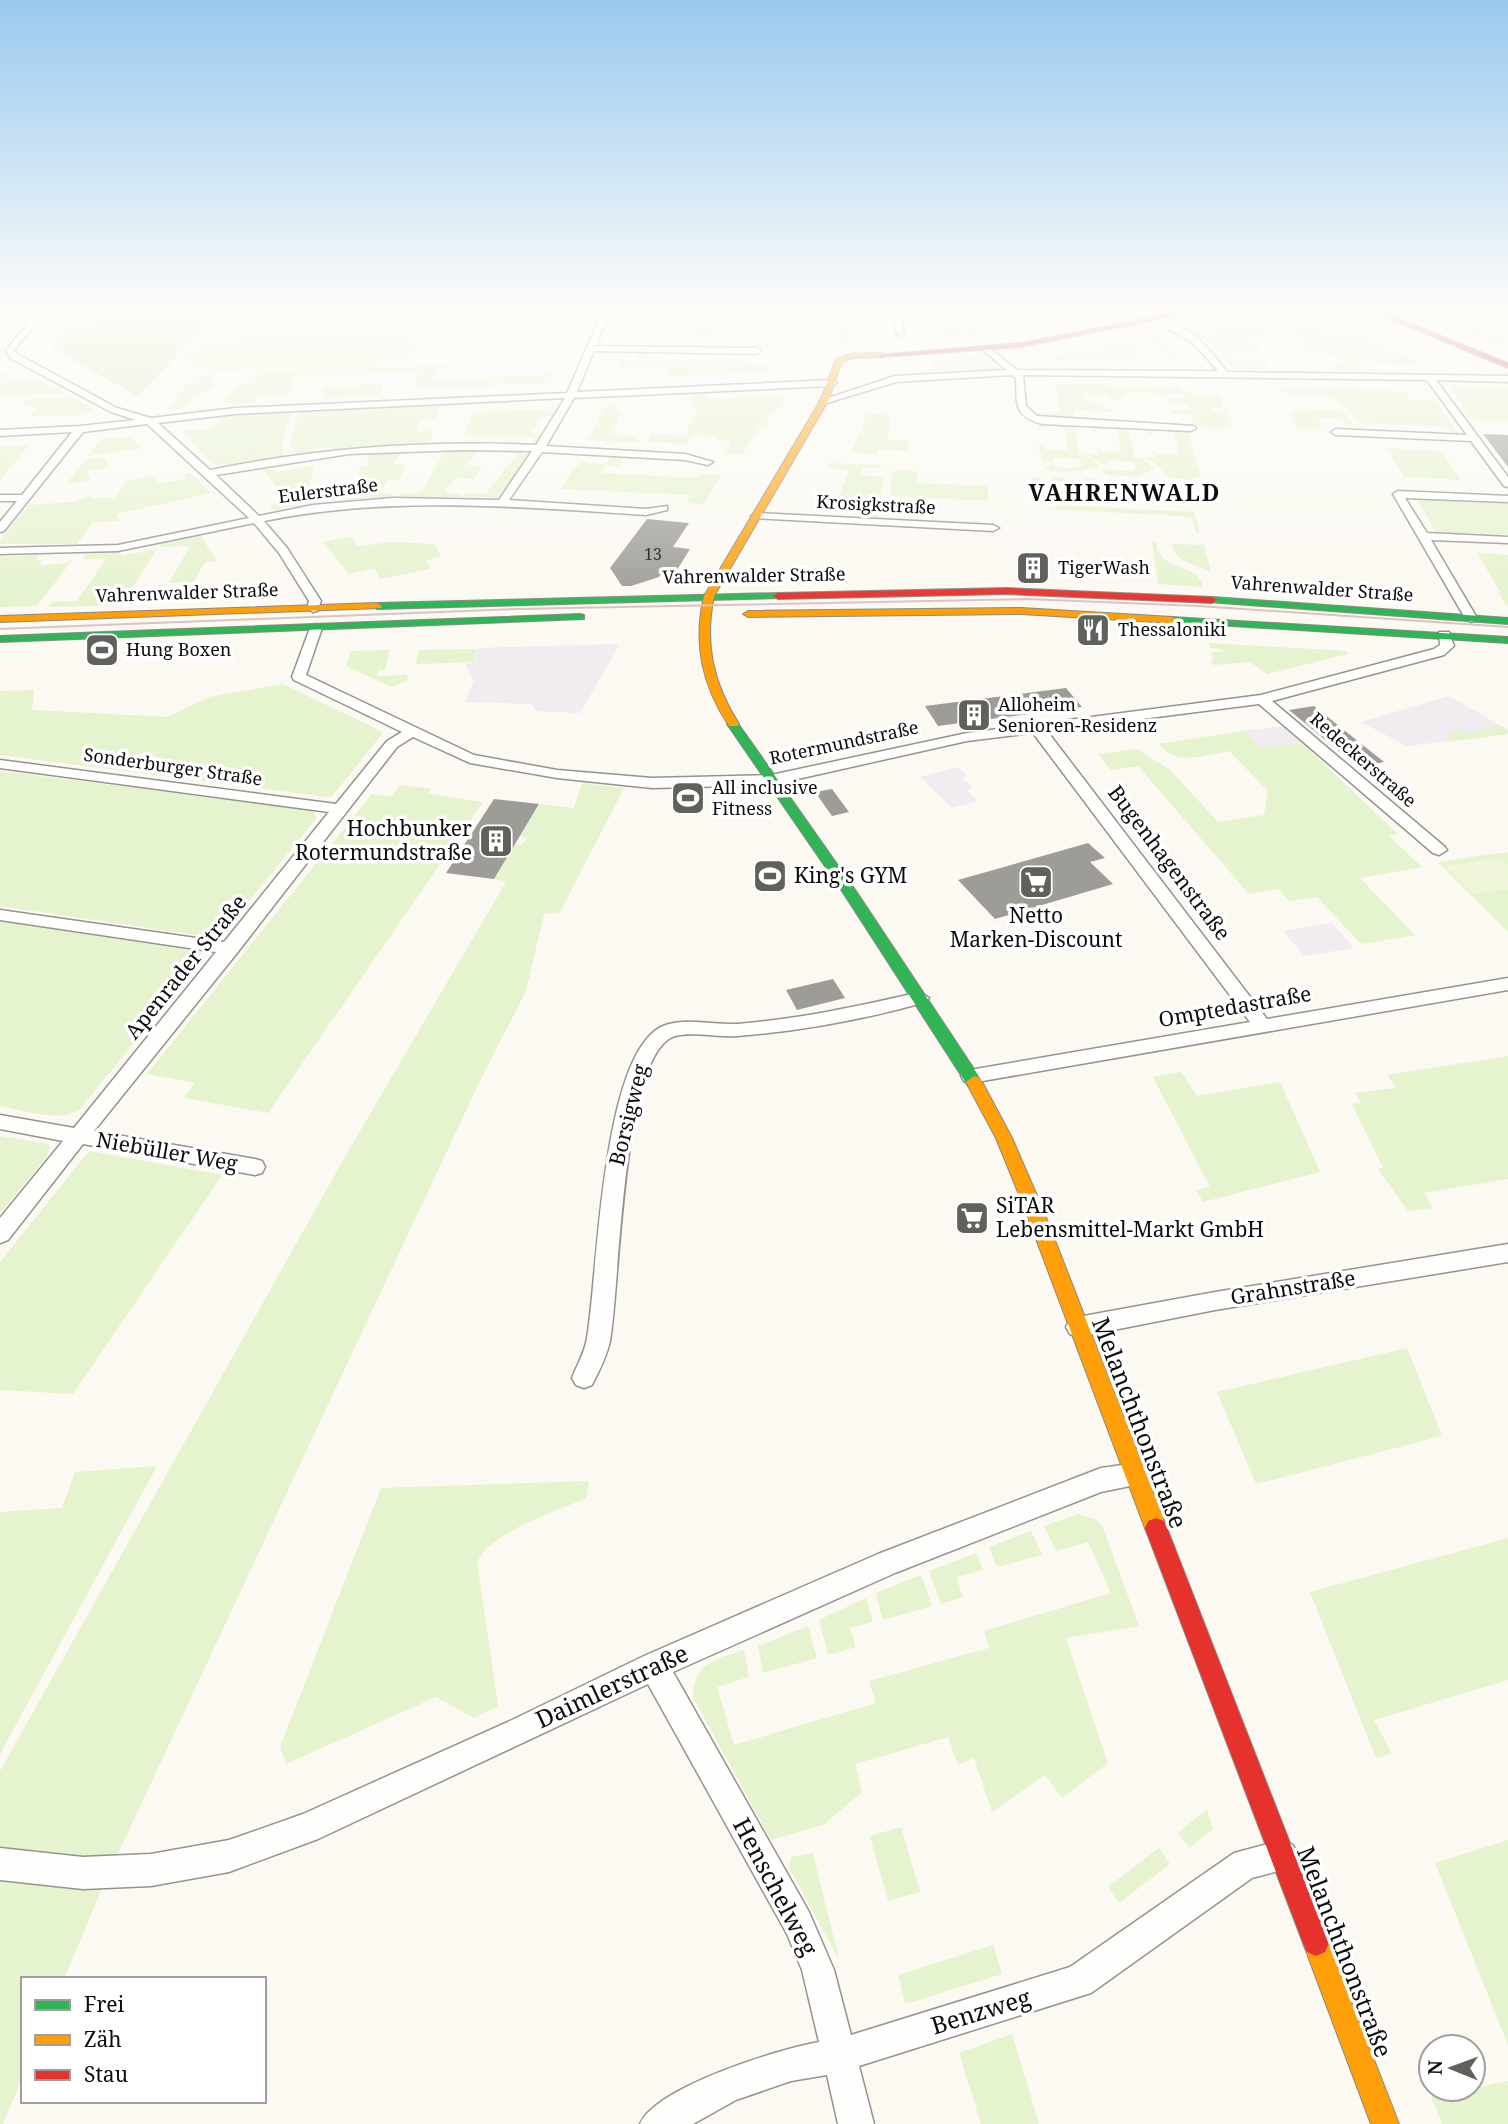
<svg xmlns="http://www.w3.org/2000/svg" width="1508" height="2124" font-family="'Noto Serif',serif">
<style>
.industrial{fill:#f2ebef}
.green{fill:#e5f3ce}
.forest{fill:#d5ecbc}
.pitch{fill:#eff6d9;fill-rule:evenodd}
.building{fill:#9e9c97}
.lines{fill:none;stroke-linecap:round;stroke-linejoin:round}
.street-casing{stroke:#949390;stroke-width:3}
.fast-casing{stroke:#8b8a86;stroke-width:2}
.slow-casing{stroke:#8b8a86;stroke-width:2}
.jam-casing{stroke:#8b8a86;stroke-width:2}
.street{fill:#fefefd;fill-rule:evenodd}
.fast{fill:#30b455;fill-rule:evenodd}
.slow{fill:#ff9f0a;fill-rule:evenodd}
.jam{fill:#e5322d;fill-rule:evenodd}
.tram{stroke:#d9c3c3;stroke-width:2}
.labels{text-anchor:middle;stroke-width:7;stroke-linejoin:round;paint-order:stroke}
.far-number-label{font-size:16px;fill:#313130}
.far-street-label{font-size:18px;fill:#0d0d0d;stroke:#fff}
.far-poi-label{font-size:18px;fill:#0d0d0d;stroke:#fff;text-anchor:start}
.poi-label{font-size:21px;fill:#0d0d0d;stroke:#fff;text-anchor:start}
.street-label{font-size:21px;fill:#0d0d0d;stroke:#fff}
.far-district-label{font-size:23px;font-weight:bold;letter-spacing:2px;fill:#0d0d0d;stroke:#fff}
.near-street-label{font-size:24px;fill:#0d0d0d;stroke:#fff}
</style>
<rect width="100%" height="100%" fill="#fbf9f1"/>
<!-- industrial -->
<path class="industrial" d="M620 644 580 713 536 711 531 704 465 702 474 681 465 664 475 662 478 648Z
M1449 696 1508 730V734L1407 746 1361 722Z
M1284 726 1302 743 1261 748 1244 731Z
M958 767 967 776 962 778 973 788 967 790 978 801 952 808 920 777Z
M1332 923 1354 948 1304 956 1283 931Z"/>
<!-- green -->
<path class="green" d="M806 310H847L852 347H839L836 318H806L804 346 752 347V344L800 343 788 314 805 313Z
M974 310H1070L1085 317 968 337 971 339 946 340 933 326 935 325 932 322H948L961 330 992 324 985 318H977Z
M1409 310H1448L1440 312 1462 315 1460 316 1473 321 1470 323 1508 339V349Z
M1246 317C1264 331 1276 306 1290 336L1263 335 1266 343 1235 340 1259 345 1261 352 1229 349 1232 360 1265 361 1268 370 1231 368 1216 350 1194 333 1212 331 1203 326Z
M1297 320 1326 331 1345 328 1361 333 1423 365 1357 361 1366 372H1335L1338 364 1352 363 1339 360V357L1306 352 1288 321Z
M631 322H717L719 333 770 330 773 339 627 338 629 332 693 333 695 326 629 324Z
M369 332 412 339 415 346C397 370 252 369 218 369L198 365 188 358C202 331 337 334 369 332Z
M1157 336 1181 362H1162L1160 359 1168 358 1155 343 1131 346 1141 360 1150 362 1043 359Z
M638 350 655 352 654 355H643L642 361H746L745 366H771L770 372 669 377 666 368 617 369 620 360H636Z
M981 356 1001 371 942 375 930 359Z
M450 365 448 368 435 369 434 380 544 375V372H555L551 383 416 389 417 372 293 378 288 396 256 398 254 403 222 404 224 399 257 372Z
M0 374H10L5 381 37 378 67 394 0 397Z
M216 374 212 380 216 384 204 394H196L183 409H168L186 384 191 383 197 375Z
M382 384 381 396 322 399 324 387Z
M1054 384 1179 387 1181 391H1190L1193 395 1219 396 1224 408H1212L1214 412 1226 413 1233 428H1202L1194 424 1191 414H1171V410H1190L1188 404 1168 403 1167 399 1186 400 1184 394 1127 393 1118 400 1109 399 1104 394H1084L1086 400 1114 412 1074 410 1075 418 1050 417 1035 413H1060L1057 389Z
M1448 385 1508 387V421L1472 420Z
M1277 389 1405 391 1411 401 1435 400 1458 434H1452L1447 427 1360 423C1339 396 1325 391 1291 396L1289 395 1296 394 1282 392Z
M707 392 710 399 787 396 778 410H774L764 426H761L742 454H726L731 441 716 440 717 436 692 435 687 444 647 442 652 434 685 435 697 410 691 394H668Z
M69 396 93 408 92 411 82 415 27 417 37 410 36 407 20 405 28 399Z
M435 405 440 406 436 419 420 420 416 431H434L428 445 333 451 331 447 311 449 312 453 296 455 294 447H289L299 411Z
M606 405H611L621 414 616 425H612L611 434 632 436 641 442 587 440Z
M1308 409 1342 411 1354 426H1347L1343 419 1318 418 1322 429 1297 428 1290 414Z
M529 410 557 411 555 416H542L531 433 544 434 536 444 519 445 533 443 536 437 465 436 471 412Z
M292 412 282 443 284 456 218 466 214 464 182 431 212 429 214 424 220 423 223 415Z
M867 414 891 415 887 440 909 441 908 451 878 450 877 454 851 453Z
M1038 424 1074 425 1079 454 1085 455 1099 465 1098 468C1078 470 1064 475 1044 469L1052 464 1055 467 1082 468 1080 459 1054 458V462H1043L1038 445H1043L1044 449 1068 450 1065 427 1042 426V430H1038Z
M1093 426 1128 428 1135 457H1141L1154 468 1140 477 1107 475 1102 470H1106V467L1109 470 1135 471 1134 462 1108 460V465L1102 464 1087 455H1098L1097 447 1100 451 1121 452 1117 429 1096 428 1097 433H1094Z
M1147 428 1182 430 1188 433 1201 475 1190 480 1170 478 1155 463 1144 458H1154L1152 450 1156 454 1179 455 1174 431 1151 430 1152 435H1149Z
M131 437 141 448 88 456 101 439Z
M29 445 0 480V447Z
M1387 448 1441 451 1461 480 1404 477Z
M445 450 486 451 476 453 466 465 482 467 473 479 455 478 444 492 462 494 460 497H399L400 494 422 492Z
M500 451 530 454 499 498 462 497 465 494 486 493 518 454Z
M400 452 394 464 406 465 405 467 399 480 387 481 380 493H392L390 497 330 501 356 497 360 466 367 465 368 454Z
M610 457H624L619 466 606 465 602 473 698 478 700 474 721 475 704 504 687 503 690 495 561 489 574 467H577L580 462 606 464Z
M104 458 109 467 87 472 90 480 66 484 86 459Z
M829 463 878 465 885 468 862 467 860 475 883 477 878 517H874V510L837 511 840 501H837L849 470 827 468Z
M314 466 309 488 330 486 329 492 296 496 298 505 311 504 274 510 269 506 288 501 263 470 274 469 276 472Z
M898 470 917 472 916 483 988 486V501L895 496 890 494 892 472Z
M190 473 211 493 117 514 120 521 93 522 77 544H0V540L29 505 73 502 92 495 90 498H114L124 485 123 482 151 476 161 484 187 478 184 475Z
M1031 477 1044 479 1036 481 1038 491 1065 492 1063 482 1055 481 1052 477H1064L1065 481 1079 482 1078 487 1084 496 1034 495 1031 493Z
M1085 478 1099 480 1091 484 1094 494 1122 495 1120 485 1110 484 1109 480 1105 479 1129 483 1133 498 1130 500 1090 498 1082 487Z
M1416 497 1508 502V535L1436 532Z
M1056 505 1194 512 1200 533H1196L1192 518 1184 516 1044 509 1055 508Z
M200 535 217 561 205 562 194 582 169 583 190 546 160 547 162 543Z
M350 536 358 546 393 542 435 544 441 557 426 560 430 569 380 579 375 568 349 574 323 542Z
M1152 541 1156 542C1161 575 1198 561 1203 587L1158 584Z
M1172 544 1204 545 1211 572C1194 561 1178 567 1172 544Z
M157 549 121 605 49 607 52 602 77 601 106 559H83L86 554 120 552 122 556Z
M1477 553 1508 555V606L1498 593H1501Z
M39 555 35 560H42L39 565 63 564 73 559 37 606 0 607V557Z
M1209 643 1347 651 1348 654 1267 674 1250 662 1213 665 1209 661H1213L1211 652H1224L1223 649 1210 648Z
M477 649 474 662 416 664 419 650Z
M390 650 385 670H378L377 676 408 675 407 680 392 687 346 666 351 651Z
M283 684 381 731 382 734 333 795 327 797 0 755V691L34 690 32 710 168 717 209 697Z
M1500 725 1508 730V734L1455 741 1447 734 1461 729 1469 734Z
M1244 731 1261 748 1302 743 1398 834 1389 836 1422 867 1360 878 1415 935 1361 944 1317 897 1289 901 1278 889 1249 894 1138 766 1111 770 1098 754 1137 749 1170 770 1218 822 1264 815 1268 791 1229 751C1201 755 1180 767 1158 744Z
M0 771 312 810 317 818 224 931 209 937 0 906Z
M582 783 624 788 560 912 544 914 526 991 478 1085 317 1428 102 1888 64 1979H23V2076L3 2124H0V1771L346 1155 506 882 494 879 515 844 522 845 527 838 520 836 540 804 574 808Z
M400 785 431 789 428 794 483 802 268 1113 184 1098 195 1083 147 1074 372 794 391 797Z
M1507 852 1508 854V932L1438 862Z
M0 921 201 952 202 960 79 1110C57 1123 24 1110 0 1106Z
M1508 1056V1179L1424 1193 1433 1208 1408 1211 1378 1169 1383 1168 1352 1104 1361 1103 1355 1093 1396 1088 1387 1075Z
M1181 1072 1197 1096 1280 1082 1320 1172 1203 1202 1196 1190 1210 1187 1153 1077Z
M0 1136 48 1144 50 1147 47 1156 0 1213Z
M89 1151 222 1175 73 1394 0 1390V1262Z
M1407 1348 1442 1436 1256 1484 1217 1392Z
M157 1466 0 1754V1512L62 1508 75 1472Z
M589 1481 586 1498C555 1512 492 1531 477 1562L498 1706 474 1718 436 1697 286 1764 280 1747 381 1488Z
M1078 1514 1095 1519 1102 1525 1139 1626 1066 1638 1108 1763 1062 1798 1045 1775 992 1812 974 1758 958 1765 948 1737 855 1764 862 1792 823 1825 771 1840 693 1697C693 1664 717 1658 744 1650L749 1677 717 1687 734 1745 876 1703 869 1681 989 1648 984 1631 1111 1593 1088 1542 1056 1551 1044 1526Z
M1031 1531 1042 1555 997 1567 989 1547Z
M1508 1538V1680L1374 1720 1392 1754 1376 1758 1310 1592Z
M976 1553 983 1570 956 1577 963 1597 941 1604 929 1571Z
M921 1575 932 1606 883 1620 876 1593Z
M866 1598 873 1622 850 1628 856 1647 828 1655 819 1620Z
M808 1626 817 1658 763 1673 758 1646Z
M1207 1809 1213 1829 1189 1848 1178 1833Z
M901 1827 920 1892 888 1901 870 1836Z
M1508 1840V2045L1435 1863Z
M1159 1848 1170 1864 1119 1903 1108 1887Z
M813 1853V1854L839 1959 789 1868 791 1857Z
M993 1945 1002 1974 905 2004 898 1975Z
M1012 2034 1039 2124H981L959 2053Z
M1508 2081V2124H1442L1431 2096Z"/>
<!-- forest -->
<path class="forest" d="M105 314 217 315 137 396 52 348 72 321 101 320Z"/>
<!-- pitch -->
<path class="pitch" d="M386 330 421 338 424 346 411 357 363 367 215 372 186 365 180 357C195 328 351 330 386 330ZM369 332 412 339 415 346C398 370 252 369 218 369L198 365 188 358C202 330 336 334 369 332Z
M1500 858 1508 865V889L1473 894 1444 866Z"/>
<!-- building -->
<path class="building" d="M1483 434 1508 435V467Z
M647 519 689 523 673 547 690 549 677 570 665 568 659 577 631 586H622L610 568Z
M1066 688 1082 707 938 726 925 706Z
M1314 706 1384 762 1358 767 1289 710Z
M832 789 849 812 832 816 815 792Z
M494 799 539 804 494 879 446 873Z
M1088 843 1105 858 1090 862 1113 884 995 919 958 880Z
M833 979 845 998 797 1010 786 990Z"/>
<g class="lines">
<!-- street casing -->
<g class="street-casing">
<path id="street" d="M40 310H48L14 350 17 354 117 408 151 418 235 408 567 393 603 310 755 311 752 315 610 312 596 346 757 348 761 351 757 354 594 351 577 392 832 380 837 383 832 386 574 398 546 446 685 454 713 462 708 465 685 460 542 452 509 500 646 509 667 506V510L646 515C518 507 391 495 264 521L287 548 321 601 317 611 313 612 307 608 309 601 279 553 254 523 118 551 0 554V548L118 545 249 518 147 424 83 432 4 531 0 532V522L17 501H0V495H22L72 432 0 436V430L80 426 136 420 111 412 10 358 6 350 30 321 0 322V318L35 316ZM565 398 536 445C426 440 318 448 210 470L158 423 235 414ZM464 450 532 451 499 500 393 498 313 505 259 516 216 475 349 454Z
M893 310H901L904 336 897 334Z
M1099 310H1110L1140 323 1133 325Z
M1254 310H1265L1285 319 1278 321Z
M1152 317C1182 317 1211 349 1227 372L1508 376V382L1436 380 1508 477V487L1504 486 1471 441 1336 435 1331 432 1336 429 1467 435 1427 380 1023 375 1026 406 1037 416 1194 426 1196 428 1191 431 1042 424C1013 416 1017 404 1016 378L1012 375 896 382 827 403 819 401 895 376 1007 370 984 351 987 346 1017 370 1218 371 1192 342 1152 321Z
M1398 491 1508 496V502L1405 498 1427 533 1508 537V543L1431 540 1477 618 1475 621 1471 622 1465 618 1393 494Z
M757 513 993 525 999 528 993 531 753 518 751 516Z
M316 624 322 628 306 675 474 755 557 770 652 778 771 775 967 733 1261 695 1434 649 1440 645 1439 632H1449L1454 646 1444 655 1272 701 1445 847 1447 850 1439 855 1433 853 1259 704 1047 731 1267 1019 1508 978V990L971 1083 964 1081 961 1076 964 1071 1250 1022 1033 733 967 741 771 785 652 788 557 778 470 763 413 737 397 747 237 953 94 1131 255 1159 262 1161 265 1167 262 1173 255 1175 83 1144 8 1240 0 1243V1218L63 1141 0 1129V1115L74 1128 216 952 0 920V910L224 942 329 812 0 768V760L336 804 387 741 402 732 294 680 292 677 310 628Z
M920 992 929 998 926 1002C866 1019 801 1031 738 1036 719 1038 694 1031 675 1036 621 1052 620 1290 610 1341 607 1356 599 1371 592 1385L584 1388 576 1385 572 1378C577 1365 585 1352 587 1338 598 1276 601 1053 663 1026 684 1017 714 1025 737 1024 799 1019 860 1006 920 992Z
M1508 1244V1262L1215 1310 1078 1337 1070 1334 1066 1327 1070 1320 1078 1317 1215 1292Z
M1136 1463 1145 1467 1149 1475 1145 1483 1101 1492 895 1573 673 1672 809 1912 834 1970 851 2035 1070 1967 1234 1853 1282 1840 1293 1845 1298 1856 1293 1867 1252 1878 1091 1993 859 2066 874 2124H838L827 2075 791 2081 736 2100 693 2124H640C656 2087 779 2049 819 2042L802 1970 787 1934 648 1684 318 1839 229 1872 151 1886 83 1889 0 1880V1848L83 1857 151 1854 229 1840 303 1814 512 1720 644 1656 878 1554 1101 1468Z"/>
</g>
<!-- fast casing -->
<g class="fast-casing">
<path id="fast" d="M778 593 783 596 782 598 377 609 372 606 377 603Z
M1212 597 1508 618V624L1208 602 1207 600Z
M580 614 584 615V619L0 642V636Z
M1172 617 1508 637V643L1168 622 1167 620Z
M733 721 737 722 856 891 980 1078 982 1082 980 1086H968L842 891 727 724Z"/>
</g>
<!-- slow casing -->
<g class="slow-casing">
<path id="slow" d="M884 353 881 357 852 358 842 362 828 401 714 596C704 644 713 683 739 724L737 726H729C702 685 693 644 704 596L820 401 836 359 851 354Z
M377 603 382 606 381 608 0 622V616Z
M1021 608 1172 617 1177 620 1172 623 1021 614 748 617 743 614 748 611Z
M974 1076 980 1078 1012 1138 1042 1207 1167 1528 1164 1535 1156 1538 1148 1535 1145 1528 1024 1207 996 1138 966 1082Z
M1316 1930 1325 1934 1399 2124H1371L1303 1943 1307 1934Z"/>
</g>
<!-- jam casing -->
<g class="jam-casing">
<path id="jam" d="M1190 310H1204L1021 347 881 357 877 355 1021 343Z
M1369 310H1378L1508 363V368Z
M1007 588 1212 597 1217 600 1212 603 1007 594 778 599 773 596 778 593Z
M1156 1518 1164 1521 1167 1528 1329 1943 1325 1952 1316 1956 1307 1952 1303 1943 1145 1528 1148 1521Z"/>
</g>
<!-- street -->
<use href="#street" class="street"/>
<!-- fast -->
<use href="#fast" class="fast"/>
<!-- slow -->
<use href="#slow" class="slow"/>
<!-- jam -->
<use href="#jam" class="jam"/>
<!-- tram -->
<path class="tram" d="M0 629 516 609 1028 599 1199 606 1508 627"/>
</g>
<!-- sky -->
<linearGradient id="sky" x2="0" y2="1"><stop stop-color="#99c9ef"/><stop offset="0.51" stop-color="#fdfcf9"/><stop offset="1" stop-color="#fdfcf9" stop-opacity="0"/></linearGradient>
<rect width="1508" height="607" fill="url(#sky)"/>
<!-- icons -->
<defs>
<g id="building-square" transform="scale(1.75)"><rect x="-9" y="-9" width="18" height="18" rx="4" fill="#60605d" stroke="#fff"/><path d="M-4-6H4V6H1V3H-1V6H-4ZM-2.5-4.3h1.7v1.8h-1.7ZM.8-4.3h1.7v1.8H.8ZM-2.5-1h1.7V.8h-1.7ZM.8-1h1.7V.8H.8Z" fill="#fff"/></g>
<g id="restaurant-square" transform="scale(1.75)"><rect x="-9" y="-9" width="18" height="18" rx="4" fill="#60605d" stroke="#fff"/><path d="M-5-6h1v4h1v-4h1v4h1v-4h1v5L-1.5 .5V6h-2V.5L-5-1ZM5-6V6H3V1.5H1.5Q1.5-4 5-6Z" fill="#fff"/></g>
<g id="stadium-square" transform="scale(1.75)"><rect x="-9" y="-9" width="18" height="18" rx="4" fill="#60605d" stroke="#fff"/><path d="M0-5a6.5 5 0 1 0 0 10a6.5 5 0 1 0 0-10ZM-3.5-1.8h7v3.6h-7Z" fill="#fff"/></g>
<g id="supermarket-square" transform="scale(1.75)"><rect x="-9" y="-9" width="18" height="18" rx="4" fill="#60605d" stroke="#fff"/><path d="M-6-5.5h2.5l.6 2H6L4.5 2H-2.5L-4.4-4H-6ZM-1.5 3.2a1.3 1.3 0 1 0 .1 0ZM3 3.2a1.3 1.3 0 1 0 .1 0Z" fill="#fff"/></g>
</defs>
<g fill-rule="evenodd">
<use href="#building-square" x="1033" y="568"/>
<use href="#restaurant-square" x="1093" y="630"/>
<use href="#stadium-square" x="102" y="650"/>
<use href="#building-square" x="974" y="715"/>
<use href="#stadium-square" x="688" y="798"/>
<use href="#building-square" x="496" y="841"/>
<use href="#stadium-square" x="770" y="876"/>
<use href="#supermarket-square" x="1036" y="882"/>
<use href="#supermarket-square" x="972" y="1218"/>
</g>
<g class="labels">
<!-- far-number labels -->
<g class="far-number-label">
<text x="653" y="560">13</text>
</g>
<!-- far-street labels -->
<g class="far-street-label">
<text transform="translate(328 491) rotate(-7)" y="6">Eulerstraße</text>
<text transform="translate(876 505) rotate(3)" y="6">Krosigkstraße</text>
<text transform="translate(754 576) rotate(-1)" y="6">Vahrenwalder Straße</text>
<text transform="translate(1322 589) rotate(4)" y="6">Vahrenwalder Straße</text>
<text transform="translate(187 593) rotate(-2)" y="6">Vahrenwalder Straße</text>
<text transform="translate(844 743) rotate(-12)" y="6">Rotermundstraße</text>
<text transform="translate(1363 760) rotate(41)" y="6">Redeckerstraße</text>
<text transform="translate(173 767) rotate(8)" y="6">Sonderburger Straße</text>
</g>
<!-- far-poi labels -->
<g class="far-poi-label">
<text x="1058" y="574">TigerWash</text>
<text x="1118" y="636">Thessaloniki</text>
<text x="126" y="656">Hung Boxen</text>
<text x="998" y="711">Alloheim<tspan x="998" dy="21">Senioren-Residenz</tspan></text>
<text x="712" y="794">All inclusive<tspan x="712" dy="21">Fitness</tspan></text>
</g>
<!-- poi labels -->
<g class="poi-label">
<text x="472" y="836" text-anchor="end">Hochbunker<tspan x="472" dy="24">Rotermundstraße</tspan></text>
<text x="794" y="883">King's GYM</text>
<text x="1036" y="923" text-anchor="middle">Netto<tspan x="1036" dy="24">Marken-Discount</tspan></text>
<text x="996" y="1213">SiTAR<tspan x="996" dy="24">Lebensmittel-Markt GmbH</tspan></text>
</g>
<!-- street labels -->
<g class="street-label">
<text transform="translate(1169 863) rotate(53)" y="7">Bugenhagenstraße</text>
<text transform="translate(186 967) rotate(-51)" y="7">Apenrader Straße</text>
<text transform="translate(1235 1007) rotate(-10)" y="7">Omptedastraße</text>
<text transform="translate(629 1115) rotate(-76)" y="7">Borsigweg</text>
<text transform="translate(167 1152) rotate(10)" y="7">Niebüller Weg</text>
<text transform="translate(1293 1288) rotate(-9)" y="7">Grahnstraße</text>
</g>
<!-- far-district labels -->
<g class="far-district-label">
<text x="1125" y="501">VAHRENWALD</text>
</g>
<!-- near-street labels -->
<g class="near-street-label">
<text transform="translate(1139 1423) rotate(69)" y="8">Melanchthonstraße</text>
<text transform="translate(612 1687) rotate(-25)" y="8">Daimlerstraße</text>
<text transform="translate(775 1887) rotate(62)" y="8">Henschelweg</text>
<text transform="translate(1344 1952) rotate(69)" y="8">Melanchthonstraße</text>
<text transform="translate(981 2012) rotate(-17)" y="8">Benzweg</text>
</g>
</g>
<!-- legend -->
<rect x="21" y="1977" width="245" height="126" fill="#ffffff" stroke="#9e9e9e" stroke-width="2"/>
<rect x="35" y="2000" width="35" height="10" fill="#30b455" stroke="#9e9e9e" stroke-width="2"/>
<text x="84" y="2012" font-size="21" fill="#0d0d0d">Frei</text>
<rect x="35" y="2035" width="35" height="10" fill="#ff9f0a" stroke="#9e9e9e" stroke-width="2"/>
<text x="84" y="2047" font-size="21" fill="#0d0d0d">Zäh</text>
<rect x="35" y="2070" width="35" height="10" fill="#e5322d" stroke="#9e9e9e" stroke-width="2"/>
<text x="84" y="2082" font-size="21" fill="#0d0d0d">Stau</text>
<!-- north arrow -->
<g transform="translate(1452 2068) rotate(271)"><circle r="33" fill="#ffffff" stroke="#9e9e9e" stroke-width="2"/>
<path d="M0-5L12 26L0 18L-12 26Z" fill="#60605d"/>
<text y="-10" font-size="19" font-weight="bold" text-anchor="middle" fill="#0d0d0d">N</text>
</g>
</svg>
